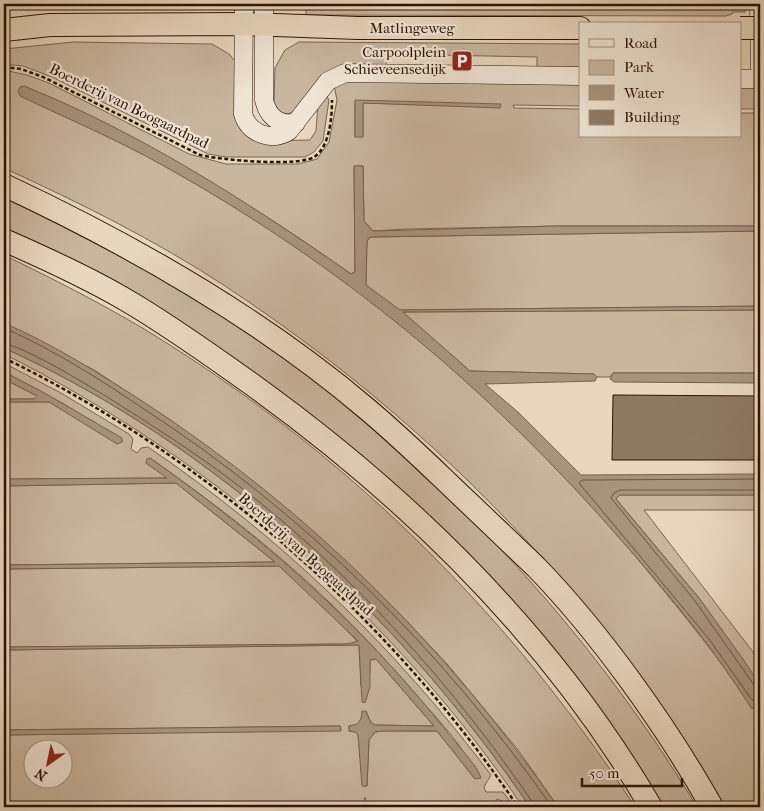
<svg xmlns="http://www.w3.org/2000/svg" width="764" height="811" font-family="'IM FELL French Canon',serif">
<style>
.green{fill:#c8b69e;stroke:#796450;fill-rule:evenodd}
.water{fill:#a7947e;stroke:#75604c}
.lines{fill:none;stroke-linecap:round;stroke-linejoin:round}
.shore{stroke:#685440;stroke-width:1}
.building{fill:#8d7964;stroke:#2a1302}
.secondary-casing{stroke:#2a1302;stroke-width:19}
.highway-casing{stroke:#2a1302;stroke-width:24}
.path{stroke:#2a1302;stroke-width:2.5;stroke-dasharray:4 2.5;stroke-linecap:butt}
.secondary{stroke:#f0e5d5;stroke-width:18}
.highway{stroke:#e8d7be;stroke-width:22}
.highway-bridge-casing{stroke:#2a1302;stroke-width:24;stroke-linecap:butt}
.highway-bridge{stroke:#e8d7be;stroke-width:22}
.labels{text-anchor:middle;stroke-width:4.5;stroke-linejoin:round;paint-order:stroke}
.street-label{font-size:15px;fill:#2a1302;stroke:#f0e5d5}
.poi-label{font-size:15px;fill:#2a1302;stroke:#f0e5d5;text-anchor:end}
</style>
<rect width="100%" height="100%" fill="#e8d7be"/>
<filter id="stains"><feTurbulence type="fractalNoise" baseFrequency=".004" numOctaves="4"/><feColorMatrix values="0 0 0 0 .2 0 0 0 0 .09 0 0 0 0 .02 0 0 0 .5 -.17"/></filter>
<radialGradient id="worn" r=".72"><stop offset=".6" stop-color="#630" stop-opacity="0"/><stop offset="1" stop-color="#630" stop-opacity=".3"/></radialGradient>
<!-- green -->
<path class="green" d="M4 4H182V7L20 6 4 8Z
M561 4H744L745 12H733L732 14 726 16 306 15V5Z
M73 42 212 44 229 54 235 61 238 87 264 141 310 140 316 131 318 104 325 93 329 100 323 141 314 152 305 157H226L208 154 52 77 23 66 4 64V49Z
M299 42 580 44V69H537V57L387 54 386 66 319 79C308 91 300 117 281 114L274 103 275 68 285 50Z
M4 70 27 75 49 83 189 154 226 164H299L317 159 329 142 337 100 334 85 342 80 580 81V106L513 105 514 108 580 109V136H740V113H760V226H557L407 229 373 231 364 221 363 166H354L355 272 351 274C250 202 144 140 30 89L20 87C116 141 217 190 307 254 442 349 561 463 664 591 695 629 726 667 752 708L760 703V807H725C693 755 657 707 621 658 604 635 589 612 571 591 471 473 354 371 225 286 155 240 80 203 4 168ZM355 101 501 107 363 103V136L355 137Z
M740 84 760 85V109H740Z
M4 195C44 216 85 237 125 258 146 269 168 279 188 291 249 331 312 373 367 421 496 532 609 661 697 807H663L653 790 413 502 360 454 272 385 232 357 4 230Z
M760 231V306L399 310 366 285 367 241 370 237Z
M4 255C51 278 99 302 144 329 342 449 509 612 635 807H558L519 751 448 665 400 614 169 419 94 370 4 323Z
M760 310V373H613L610 377H597L594 374 470 371 402 312Z
M4 348C216 444 400 616 530 807H523C393 615 211 458 4 354Z
M4 363 61 393 129 434 133 439 131 449 137 453 141 448 148 447C281 537 395 647 491 775L484 787 486 792H503L514 807H506L502 801 497 799 495 803 496 807H368L365 797 362 807H4V735L341 730 340 726 4 730V650L359 645 361 686 370 673V660L376 659 434 726 374 725 370 721 366 711 358 724 349 726V731L356 732 358 735 363 786H367L369 740 375 732 382 731H437L475 779C468 748 440 723 420 699 400 677 380 653 359 632 296 566 224 510 150 458L146 463 168 478 4 479V402H49L122 442V440L64 404 4 372ZM32 748H62V778H32Z
M4 379 37 396 34 399H4Z
M176 483 275 562 4 565V486Z
M620 495H760V510H644L760 661V685L699 598 616 499Z
M279 566 322 605 358 642 347 644 4 647V569Z"/>
<!-- water -->
<path class="water" d="M24 86C141 133 248 202 351 274L355 272 354 166H363L364 221 373 231 557 226H760V231L370 237 367 241 366 285 400 310 760 306V310L403 312 470 371 594 374 597 377 595 381 485 384 519 413 581 475 760 474V495H620L616 499 699 598 743 659 760 685V703L752 709C714 649 668 593 621 540 489 388 340 264 164 166 118 140 68 119 20 96L18 91 20 87Z
M355 100 501 104 500 108 363 103V137H355Z
M4 323C53 344 100 374 145 403 309 510 446 646 558 807H530C400 616 216 444 4 348Z
M4 372 41 391 122 438V442L117 444 49 402H4V399H34L37 396 4 379Z
M613 373H760V383L614 382 610 379Z
M150 458C261 536 364 626 448 733 456 744 478 766 481 778L475 779 437 731H382L375 732 369 740 367 786H362L358 735 355 732 349 731V726C359 725 362 720 362 711H366L370 721 375 725 434 726 376 659 370 660V687L365 703 362 702 359 645 4 650V647L347 644 358 641 279 566 4 569V565L275 562 176 483 4 486V479L167 478 146 463 147 459Z
M340 726 341 731 4 735V730Z"/>
<g class="lines">
<!-- shore -->
<path class="shore" d="M4 328C52 349 98 378 141 407 304 513 441 648 552 807
M4 344C24 346 84 383 104 395 150 424 196 453 239 486 353 574 452 684 533 803L534 807
M760 479 582 480 579 483 709 639 752 700H760
M760 490H620L614 493 611 498 695 601 754 685 760 687"/>
</g>
<!-- building -->
<path class="building" d="M613 395 760 396V460H612Z"/>
<g class="lines">
<!-- secondary casing -->
<g class="secondary-casing">
<path id="secondary" d="M244 4 243 114C249 134 272 142 289 131L328 81 345 73 580 76
M264 4V100C268 117 278 125 296 123
M759 4 760 68
M740 79H760"/>
</g>
<!-- highway casing -->
<g class="highway-casing">
<path id="highway" d="M4 30 50 25 244 24 358 28H580
M4 185C132 245 259 317 367 409 403 439 436 472 470 504 492 525 514 546 536 567 600 633 667 727 712 807
M4 240C45 258 87 277 126 300 169 325 209 354 250 383 410 498 551 636 651 807"/>
</g>
<!-- path -->
<path class="path" d="M4 67 21 69 43 77 200 155C220 160 298 167 314 157 330 147 332 116 332 100
M4 358C206 456 393 621 518 807"/>
<!-- secondary -->
<use href="#secondary" class="secondary"/>
<!-- highway -->
<use href="#highway" class="highway"/>
<!-- highway-bridge casing -->
<g class="highway-bridge-casing">
<path id="highway-bridge" d="M740 28H760"/>
</g>
<!-- highway-bridge -->
<use href="#highway-bridge" class="highway-bridge"/>
</g>
<!-- icons -->
<defs>
<g id="parking-square" transform="scale(1.125)"><rect x="-9" y="-9" width="18" height="18" rx="4" fill="#8f2418" stroke="#f0e5d5"/><path d="M-3.5-5.5H1a3.5 3.5 0 0 1 0 7H-1V5.5H-3.5ZM-1-3.4V-.6H.8a1.4 1.4 0 0 0 0-2.8Z" fill="#fff"/></g>
</defs>
<g fill-rule="evenodd">
<use href="#parking-square" x="462" y="61"/>
</g>
<g class="labels">
<!-- street labels -->
<g class="street-label">
<text x="412" y="33">Matlingeweg</text>
<text transform="translate(129 106) rotate(26)" y="5">Boerderij van Boogaardpad</text>
<text transform="translate(306 554) rotate(42)" y="5">Boerderij van Boogaardpad</text>
</g>
<!-- poi labels -->
<g class="poi-label">
<text x="446" y="57">Carpoolplein<tspan x="446" dy="17">Schieveensedijk</tspan></text>
</g>
</g>
<!-- margin -->
<rect width="764" height="811" fill="none" stroke="#e8d7be" stroke-width="20"/>
<rect x="5" y="5" width="754" height="801" fill="none" stroke="#2a1302" stroke-width="2.5"/>
<rect x="10" y="10" width="744" height="791" fill="none" stroke="#2a1302"/>
<!-- legend -->
<rect x="579" y="22" width="162" height="115" fill="#f0e5d5" stroke="#a19181"/>
<rect x="589" y="39" width="25" height="8" fill="#f0e5d5" stroke="#a19181"/>
<text x="624" y="48" font-size="15" fill="#2a1302">Road</text>
<rect x="589" y="60" width="25" height="15" fill="#c8b69e" stroke="#a19181"/>
<text x="624" y="72" font-size="15" fill="#2a1302">Park</text>
<rect x="589" y="85" width="25" height="15" fill="#a7947e" stroke="#a19181"/>
<text x="624" y="98" font-size="15" fill="#2a1302">Water</text>
<rect x="589" y="110" width="25" height="15" fill="#8d7964" stroke="#a19181"/>
<text x="624" y="122" font-size="15" fill="#2a1302">Building</text>
<!-- north arrow -->
<g transform="translate(48 764) rotate(213)"><circle r="24" fill="#f0e5d5" stroke="#a19181"/>
<path d="M0-4L9 19L0 12L-9 19Z" fill="#8f2418"/>
<text y="-8" font-size="14" font-weight="bold" text-anchor="middle" fill="#2a1302">N</text>
</g>
<!-- scale -->
<path d="M582 778v8h100v-8" fill="none" stroke="#2a1302" stroke-width="2.5"/>
<text x="589" y="778" font-size="15" fill="#2a1302" stroke="#f0e5d5" stroke-width="4" paint-order="stroke">50 m</text>
<rect width="100%" height="100%" filter="url(#stains)"/>
<rect width="100%" height="100%" fill="url(#worn)"/>
</svg>
